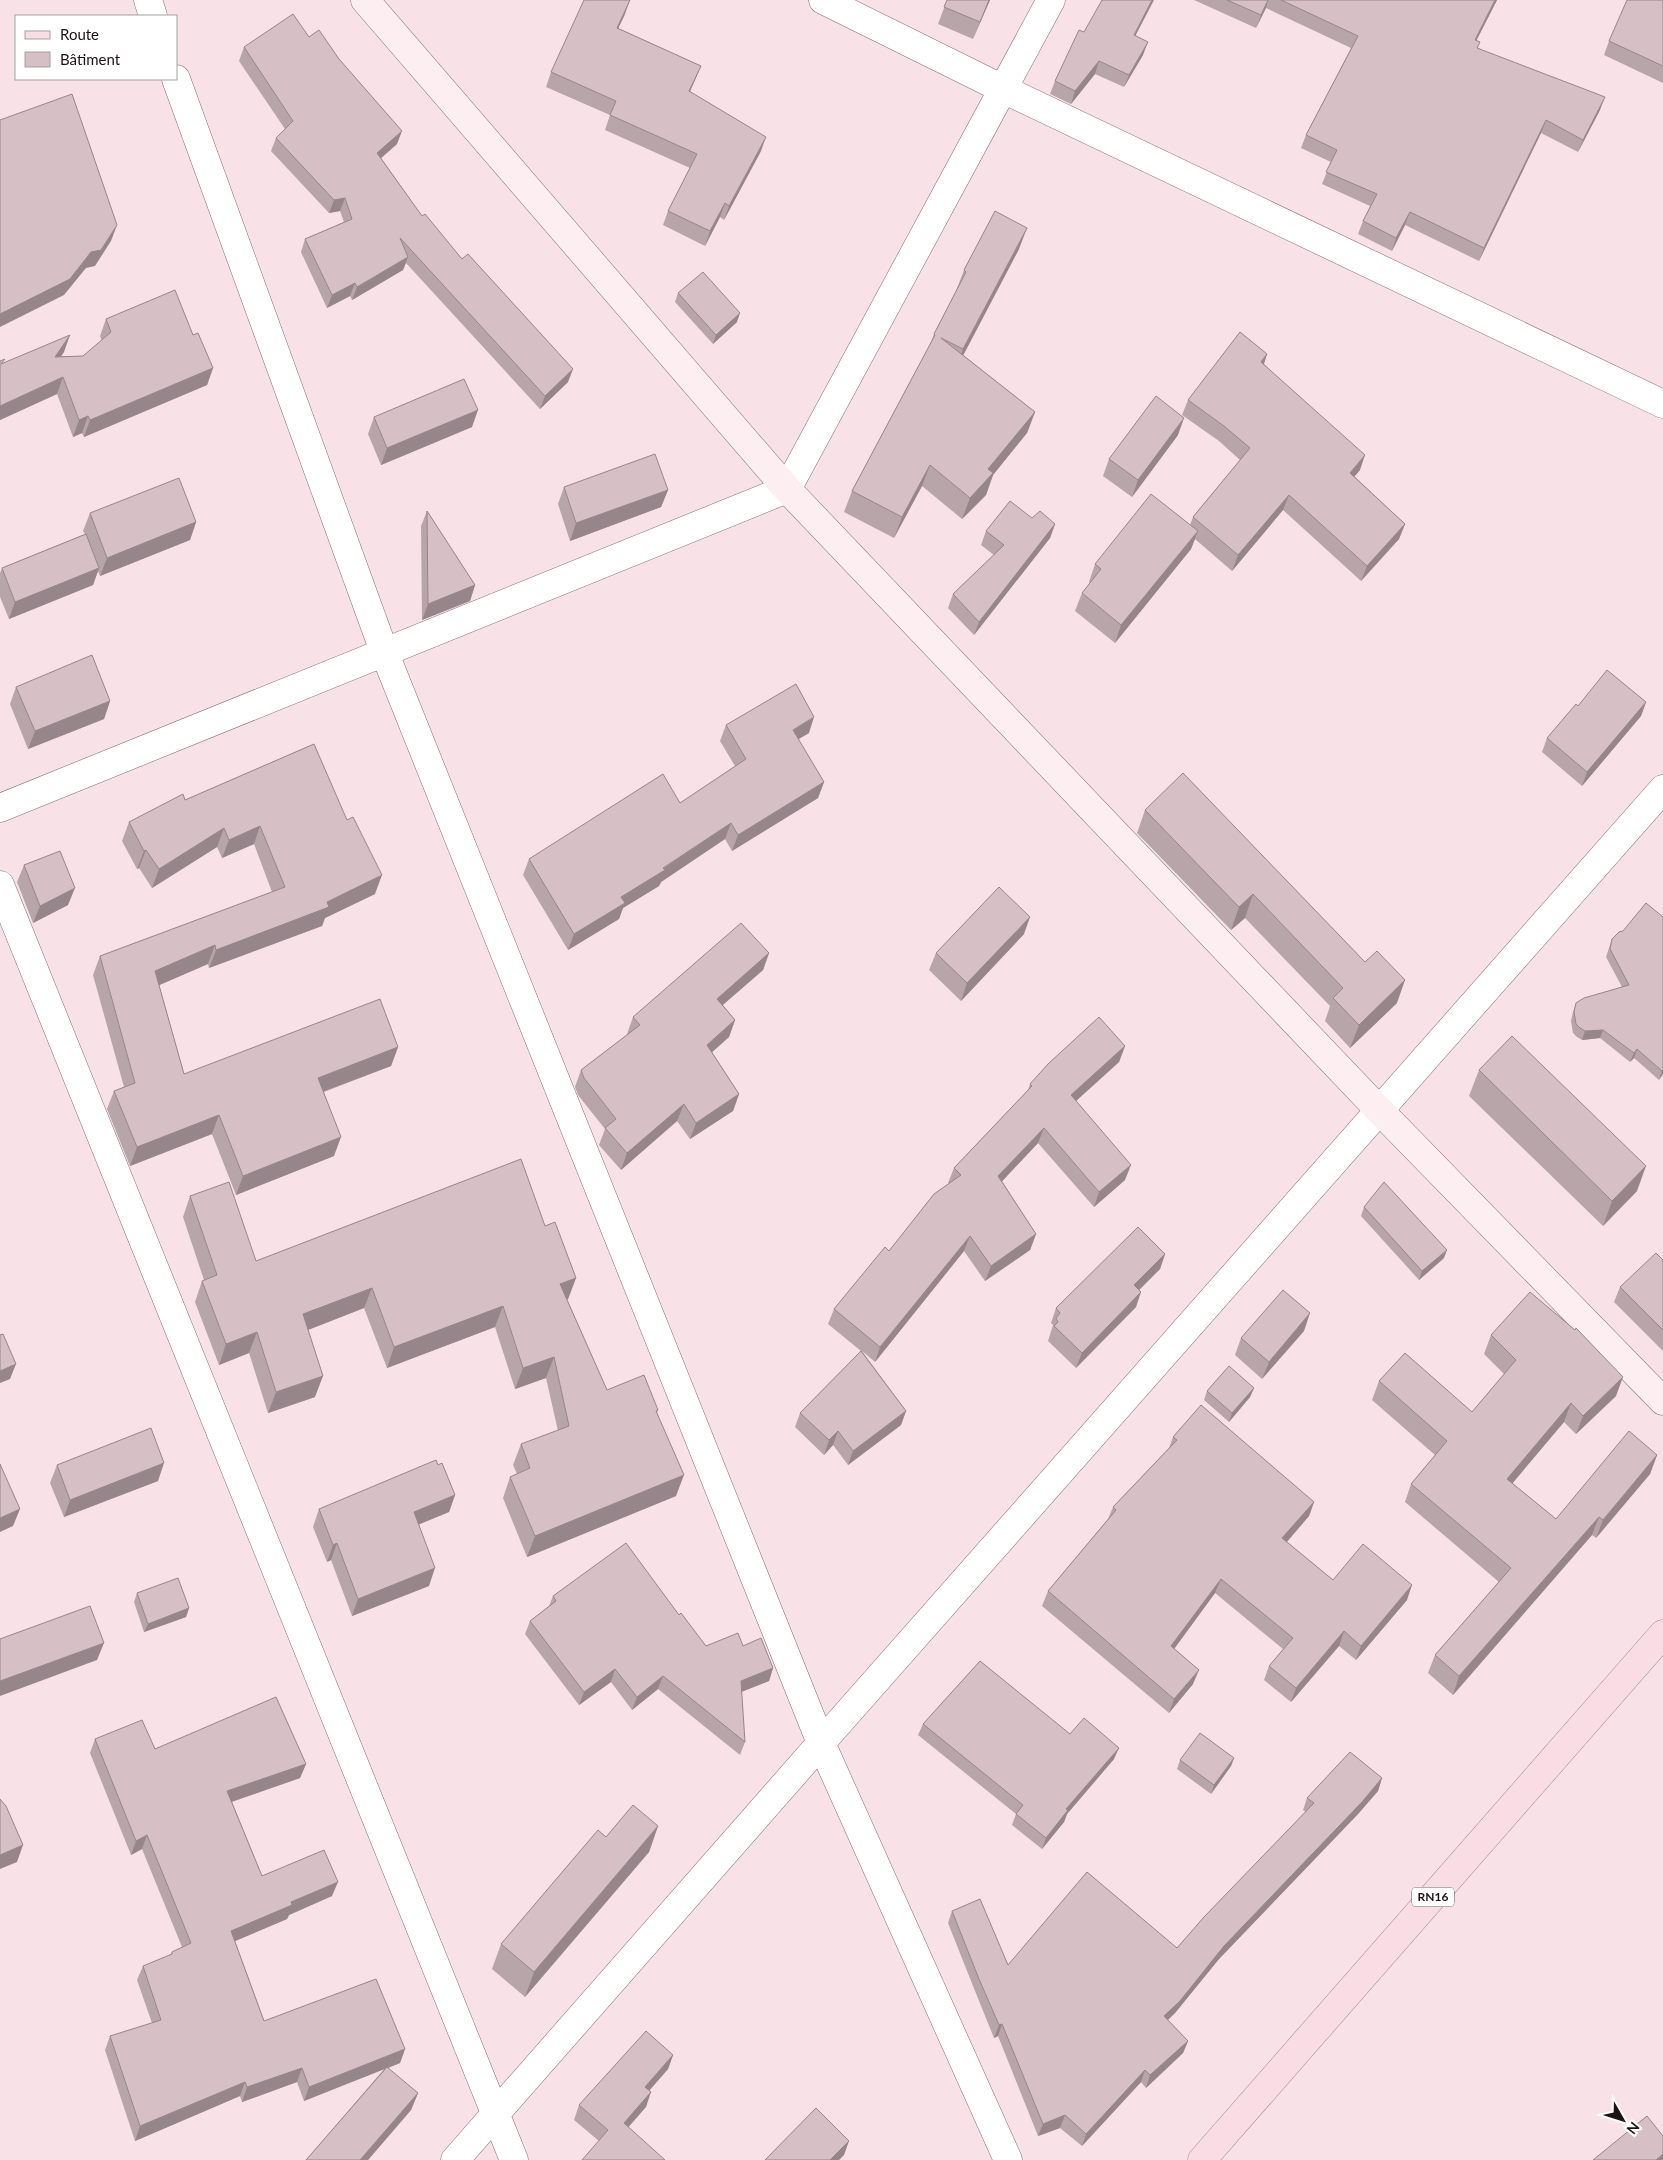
<svg xmlns="http://www.w3.org/2000/svg" width="1663" height="2160" font-family="Lato,sans-serif">
<style>
.lines{fill:none;stroke-linecap:round;stroke-linejoin:round}
.minor-casing{stroke:#847075;stroke-width:29}
.secondary-casing{stroke:#847075;stroke-width:29}
.primary-casing{stroke:#aa8790;stroke-width:29}
.minor{stroke:#fff;stroke-width:28}
.secondary{stroke:#fdeef2;stroke-width:28}
.primary{stroke:#fadce5;stroke-width:28}
.wall{fill:#b8a5aa}
.shaded-wall{fill:#96868b}
.building{fill:#d6c0c6;stroke:#96868b}
.labels{text-anchor:middle;stroke-width:4;stroke-linejoin:round;paint-order:stroke}
.shield{fill:#fff;stroke:#5f5a5b;stroke-width:1}
.shield-label{font-size:12px;font-weight:bold;fill:#1b1315}
</style>
<rect width="100%" height="100%" fill="#f9e1e8"/>
<g class="lines">
<!-- minor casing -->
<g class="minor-casing">
<path id="minor" d="M148 0 153 16
M823 0 1003 89 1663 404
M176 79 385 654 821 1743 1008 2160
M0 808 787 489 1051 0
M0 885 514 2160
M455 2160 821 1743 1663 789"/>
</g>
<!-- secondary casing -->
<g class="secondary-casing">
<path id="secondary" d="M365 0 787 489 1380 1111 1663 1401"/>
</g>
<!-- primary casing -->
<g class="primary-casing">
<path id="primary" d="M1202 2160 1663 1634"/>
</g>
<!-- minor -->
<use href="#minor" class="minor"/>
<!-- secondary -->
<use href="#secondary" class="secondary"/>
<!-- primary -->
<use href="#primary" class="primary"/>
</g>
<!-- wall -->
<path class="wall" d="M947 0H990L973 39 938 24Z
M1194 0H1497L1476 41 1478 48 1600 110 1578 152 1541 133 1479 261 1405 225 1392 251 1358 234 1363 221 1370 206 1322 184 1331 162 1301 148 1306 135 1351 48 1266 8 1256 28Z
M1663 0V83L1604 55 1609 41Z
M625 14 618 28 701 66 690 91 761 151 724 220 720 217 705 246 663 225 668 211 690 168 605 130 610 115 546 87 551 72Z
M1084 32 1135 36 1143 55 1124 87 1095 74 1071 104 1050 94 1055 81Z
M309 37 397 144 381 158 422 216 462 259 568 382 540 409 406 263 403 270 352 300 350 296 327 308 301 252 305 239 344 222 340 211 329 213 271 151 276 138 285 129 239 61 244 47Z
M1019 249 963 355 1035 412 1027 433 993 475 986 495 962 519 922 486 894 538 844 512 852 491 930 345 934 334 956 291 964 270Z
M678 293 737 322 713 344 675 302Z
M106 319 193 335 213 368 207 385 84 437 82 433 73 437 57 394 0 420V361L3 363 64 352 60 356H83L102 341 100 336Z
M1267 354 1264 364 1360 470 1354 476 1405 524 1399 539 1361 581 1283 510 1232 571 1195 539 1191 549 1115 643 1075 611 1082 593 1090 583 1089 582 1095 564 1190 525 1193 517 1240 460 1219 441 1182 415 1188 400Z
M374 417 472 427 381 465 368 434Z
M1178 435 1132 497 1103 476 1109 459Z
M564 487 668 490 661 507 570 541 558 504Z
M427 511 475 585 470 601 422 620 421 526Z
M90 513 196 522 190 540 100 576 98 571 93 585 9 619 0 597V573L2 568 85 534 83 531Z
M1055 524 1050 538 974 635 948 608 953 594 994 555 981 545 986 531Z
M16 687 110 701 104 719 28 749 10 704Z
M1646 702 1641 716 1582 786 1542 752 1547 738 1578 706Z
M726 725 809 733 798 739 824 782 818 798 732 851 725 839 661 882 659 886 623 908 619 919 568 950 523 875 529 859 680 803 735 766 720 741Z
M314 744 375 894 325 918 322 926 209 968 208 964 159 985 184 1074 398 1047 391 1066 324 1092 334 1156 236 1195 212 1134 130 1166 107 1109 114 1091 124 1087 93 975 100 956 272 892 254 844 222 858 217 847 152 888 139 868 137 869 122 841 129 822 185 800Z
M1145 810 1397 1003 1350 1048 1325 1021 1330 1006 1245 918 1231 930 1137 833Z
M24 865 68 905 33 923 17 882Z
M1663 917V1074L1659 1080 1634 1058 1630 1062 1600 1038 1582 1040 1577 1037 1573 1033 1571 1021 1573 1012 1576 1003 1622 987 1606 957 1612 939 1623 931Z
M1024 934 961 1001 929 970 936 953Z
M769 953 763 970 723 1005 735 1020 729 1037 712 1052 739 1094 733 1111 690 1139 677 1121 621 1170 599 1145 605 1129 578 1095 575 1087 581 1070 627 1035V1034L633 1017Z
M1125 1046 1119 1062 1076 1101 1125 1180 1094 1207 1038 1143 1002 1181 1036 1234 1030 1250 985 1281 964 1251 875 1362 862 1351 906 1411 901 1425 848 1465 833 1445 824 1455 795 1427 800 1413 861 1351 828 1324 834 1309 889 1251 949 1184 948 1183 954 1168 1028 1090 1030 1084Z
M1479 1070 1637 1191 1603 1226 1469 1096Z
M190 1196 256 1261 545 1226 576 1278 568 1299 567 1300 607 1390 658 1410 657 1413 676 1496 527 1557 503 1498 510 1477 517 1474 513 1465 521 1444 558 1431 546 1378 515 1389 495 1327 387 1368 364 1308 308 1330 315 1397 268 1413 249 1353 219 1365 195 1302 202 1281 204 1280 183 1217Z
M1364 1207 1444 1258 1419 1280 1361 1216Z
M1165 1254 1160 1269 1139 1290 1136 1307 1076 1368 1048 1341 1053 1325 1051 1323 1056 1308Z
M1663 1260V1351L1614 1302 1620 1287Z
M1304 1331 1262 1379 1235 1355 1241 1338Z
M1491 1335 1616 1396 1576 1434 1564 1422 1512 1483 1556 1519 1657 1455 1650 1474 1596 1538 1592 1535 1453 1695 1428 1673 1435 1655 1499 1582 1405 1502 1411 1484 1435 1455 1372 1400 1379 1381 1472 1412 1504 1374 1484 1354Z
M1254 1388 1250 1397 1229 1422 1204 1400 1207 1391Z
M1173 1437 1314 1502 1309 1516 1287 1542 1333 1580 1407 1600 1356 1660 1339 1646 1291 1702 1264 1680 1269 1666 1283 1649 1215 1593 1174 1649 1193 1684 1169 1713 1042 1606 1048 1591 1108 1519 1113 1507 1169 1448Z
M57 1465 158 1481 64 1517 50 1483Z
M438 1465 455 1495 449 1512 419 1524 429 1586 352 1616 331 1560 327 1562 313 1527 319 1509Z
M137 1593 189 1608 186 1617 144 1632 134 1602Z
M553 1596 679 1615 706 1646H743L773 1668 769 1681 741 1692 745 1742 740 1755 658 1689 632 1710 611 1682 579 1705 525 1634 530 1621 549 1606Z
M923 1724 1070 1734 1114 1759 1067 1814 1064 1822 1042 1849 1012 1825 1016 1814 918 1735Z
M95 1739 155 1749 306 1764 300 1778 232 1802 262 1876 332 1896 289 1915 287 1919 235 1941 264 2021 405 2049 400 2063 388 2068 418 2093 411 2110 368 2160H306L385 2068 304 2101 297 2082 242 2102 240 2096 135 2141 105 2050 110 2036 152 2023 137 1980 143 1966 170 1955 172 1952 182 1947 142 1849 131 1855 90 1753Z
M1234 1758 1231 1766 1211 1794 1177 1769 1180 1760Z
M1382 1778 1378 1791 1358 1814 1219 1959 1175 2013 1168 2020 1188 2041 1183 2053 1146 2088 1141 2082 1082 2146 1060 2128 1038 2136 998 2036 994 2038 975 1991 948 1923 952 1911 1008 1965 1177 1948 1306 1812 1303 1810 1307 1798Z
M658 1826 649 1852 525 1997 492 1969 501 1944 606 1837Z
M673 2055 668 2069 649 2091 646 2107 599 2141 574 2120 579 2105Z"/>
<!-- shaded-wall -->
<path class="shaded-wall" d="M630 0 625 14 612 42 617 28Z
M989 0H990L973 39 980 22Z
M1152 0H1154L1129 48 1134 35Z
M1268 0 1266 8 1256 28 1261 15Z
M1495 0H1497L1470 53 1475 40Z
M1148 42 1143 55 1124 87 1129 75Z
M1099 61 1095 74 1071 104 1075 91Z
M701 66 695 80 684 105 689 91Z
M1605 97 1600 110 1578 152 1583 140Z
M1546 120 1541 133 1479 261 1484 248Z
M402 131 397 144 372 166 377 153Z
M766 137 761 151 724 220 729 206Z
M345 198 340 211 329 213 334 200Z
M725 203 720 217 705 246 710 231Z
M1410 212 1405 225 1392 251 1396 238Z
M117 225 111 241 95 266 86 268 64 295 0 327V314L91 252Z
M1027 228 1019 249 955 371 963 349Z
M408 257 403 270 352 300 357 287Z
M355 283 350 296 327 308 332 295Z
M740 313 737 322 713 344 716 335Z
M70 335 64 352 49 374 55 357Z
M1267 354 1262 369 1261 362Z
M213 368 207 385 84 437 90 420Z
M573 369 568 382 540 409 545 396Z
M63 377 57 394 0 420V406Z
M478 410 472 427 381 465 387 448Z
M1035 412 1027 433 993 475 986 495 962 519 970 498 988 469Z
M88 416 82 433 73 437 79 420Z
M1184 418 1178 435 1132 497 1138 480Z
M1365 455 1360 470 1345 488 1350 473Z
M930 465 922 486 894 538 902 517Z
M668 490 661 507 570 541 576 523Z
M1289 495 1283 510 1232 571 1238 555Z
M196 522 190 540 100 576 107 558Z
M1055 524 1050 538 974 635 979 622Z
M1405 524 1399 539 1361 581 1367 566Z
M1198 531 1191 549 1115 643 1121 625Z
M99 568 93 585 9 619 15 602Z
M475 585 470 601 422 620 428 604Z
M110 701 104 719 28 749 35 731Z
M1646 702 1641 716 1582 786 1587 772Z
M814 717 809 733 787 746 793 730Z
M824 782 818 798 732 851 738 835Z
M731 823 725 839 661 882 659 886 623 908 619 919 568 950 574 934 621 897Z
M260 826 254 844 222 858 229 840Z
M224 828 217 847 152 888 159 869Z
M146 850 139 868 137 869 144 851Z
M382 875 375 894 325 918 322 926 209 968 216 950 327 902Z
M75 888 68 905 33 923 40 906Z
M1253 894 1245 918 1231 930 1239 907Z
M1030 917 1024 934 961 1001 967 983Z
M215 945 208 964 148 990 155 971Z
M769 953 763 970 711 1015 717 999Z
M1405 980 1397 1003 1350 1048 1359 1025Z
M735 1020 729 1037 701 1062 707 1045Z
M1603 1030 1600 1038 1582 1040 1585 1031Z
M1125 1046 1119 1062 1066 1110 1071 1095Z
M398 1047 391 1066 311 1096 318 1078Z
M1637 1049 1634 1058 1630 1062 1634 1053Z
M1663 1070V1074L1659 1080 1662 1071Z
M739 1094 733 1111 690 1139 696 1123Z
M684 1104 677 1121 621 1170 627 1153Z
M219 1115 212 1134 130 1166 137 1147Z
M1044 1128 1038 1143 993 1191 998 1176Z
M341 1137 334 1156 236 1195 243 1176Z
M1131 1165 1125 1180 1094 1207 1099 1192Z
M1646 1166 1637 1191 1603 1226 1612 1201Z
M1036 1234 1030 1250 985 1281 991 1266Z
M970 1236 964 1251 875 1362 880 1347Z
M1447 1250 1444 1258 1419 1280 1422 1271Z
M1165 1254 1160 1269 1129 1300 1134 1285Z
M576 1278 568 1299 553 1305 560 1284Z
M372 1288 364 1308 295 1335 303 1314Z
M1141 1292 1136 1307 1076 1368 1082 1353Z
M503 1306 495 1327 387 1368 394 1347Z
M1310 1313 1304 1331 1262 1379 1269 1362Z
M257 1332 249 1353 219 1365 226 1344Z
M554 1357 546 1378 515 1389 523 1368Z
M16 1364 10 1379 0 1383V1371Z
M323 1376 315 1397 268 1413 276 1392Z
M1623 1377 1616 1396 1576 1434 1583 1416Z
M1254 1388 1250 1397 1229 1422 1232 1413Z
M1571 1403 1564 1422 1501 1497 1507 1479Z
M906 1411 901 1425 848 1465 853 1451Z
M838 1431 833 1445 824 1455 829 1440Z
M1657 1455 1650 1474 1596 1538 1603 1520Z
M164 1463 158 1481 64 1517 70 1500Z
M684 1475 676 1496 527 1557 535 1536Z
M455 1495 449 1512 408 1529 414 1512Z
M1314 1502 1309 1516 1277 1553 1282 1538Z
M20 1509 13 1526 0 1532V1518Z
M1599 1517 1592 1535 1453 1695 1459 1676Z
M337 1543 331 1560 327 1562 333 1545Z
M435 1568 429 1586 352 1616 358 1599Z
M1221 1579 1215 1593 1166 1660 1171 1646Z
M1412 1585 1407 1600 1356 1660 1361 1646Z
M189 1608 186 1617 144 1632 148 1624Z
M1344 1631 1339 1646 1291 1702 1296 1688Z
M104 1643 97 1660 0 1696V1681Z
M773 1668 769 1681 736 1694 741 1681Z
M615 1669 611 1682 579 1705 584 1692Z
M1199 1670 1193 1684 1169 1713 1174 1699Z
M663 1676 658 1689 632 1710 637 1697Z
M1119 1748 1114 1759 1067 1814 1064 1822 1042 1849 1046 1838 1066 1809Z
M1234 1758 1231 1766 1211 1794 1214 1785Z
M306 1764 300 1778 222 1805 227 1791Z
M1382 1778 1378 1791 1358 1814 1219 1959 1175 2013 1159 2028 1164 2016 1224 1946Z
M658 1826 649 1852 525 1997 534 1972Z
M147 1835 142 1849 131 1855 136 1841Z
M23 1845 17 1862 0 1869V1855Z
M338 1882 332 1896 289 1915 287 1919 226 1945 231 1931 291 1902Z
M1002 2024 998 2036 994 2038 999 2025Z
M1188 2041 1183 2053 1146 2088 1150 2075Z
M405 2049 400 2063 304 2101 309 2087Z
M673 2055 668 2069 640 2101 645 2087Z
M302 2068 297 2082 242 2102 247 2087Z
M1145 2070 1141 2082 1082 2146 1086 2134Z
M245 2082 240 2096 135 2141 140 2126Z
M651 2092 646 2107 619 2138 624 2123Z
M418 2093 411 2110 368 2160H360Z
M1065 2115 1060 2128 1038 2136 1043 2124Z
M849 2141 844 2155 839 2160H830Z
M1663 2154V2160H1656Z"/>
<!-- building -->
<path class="building" d="M584 0H630L617 28 701 66 689 91 766 137 729 206 725 203 710 231 668 211 697 154 610 115 616 101 551 72Z
M947 0H989L980 22 944 7Z
M1102 0H1152L1134 35 1148 42 1129 75 1099 61 1075 91 1055 81 1079 30 1084 32Z
M1227 0H1268L1261 15Z
M1281 0H1495L1475 40 1480 42 1477 48 1605 97 1583 140 1546 120 1484 248 1410 212 1396 238 1363 221 1377 194 1326 172 1337 150 1306 135 1358 36Z
M1627 0H1663V66L1609 41Z
M293 14 309 37 319 30 339 59 402 131 377 153 422 216 425 214 462 259 468 254 573 369 545 396 400 238 408 257 357 287 355 283 332 295 305 239 352 219 345 198 334 200 276 138 293 121 244 47Z
M72 94 117 225 101 250 91 252 70 279 0 314V120Z
M995 211 1027 228 963 349 941 338 1035 412 988 469 993 473 970 498 930 465 902 517 852 491 935 335 934 334 966 272 964 270Z
M703 272 740 313 716 335 678 293Z
M175 290 193 335 198 333 213 368 90 420 88 416 79 420 63 377 0 406V361L5 359 1 364 70 335 55 357 83 356 111 332 106 319Z
M1240 332 1267 354 1261 362 1365 455 1350 473 1405 524 1367 566 1289 495 1238 555 1193 517 1250 448 1224 426 1188 400Z
M464 379 478 410 387 448 374 417Z
M1156 396 1184 418 1138 480 1109 459Z
M655 454 668 490 576 523 564 487Z
M179 478 196 522 107 558 90 513Z
M1151 494 1198 531 1121 625 1082 593 1101 569 1095 564Z
M1010 501 1032 518 1040 511 1055 524 979 622 953 594 1004 545 986 531Z
M427 511 475 585 428 604Z
M86 534 99 568 15 602 2 568Z
M92 655 110 701 35 731 16 687Z
M1607 670 1646 702 1587 772 1547 738 1576 704 1578 706Z
M796 684 814 717 793 730 824 782 738 835 731 823 663 868 665 870 621 897 625 903 574 934 529 859 663 774 680 803 746 759 726 725Z
M314 744 347 820 353 817 382 875 327 902 329 907 216 950 215 945 155 971 184 1074 380 999 398 1047 318 1078 341 1137 243 1176 219 1115 137 1147 114 1091 135 1083 100 956 285 887 260 826 229 840 224 828 159 869 146 850 144 851 129 822 183 794 185 800Z
M1183 773 1365 962 1377 951 1405 980 1359 1025 1333 998 1343 988 1253 894 1239 907 1145 810Z
M60 851 75 888 40 906 24 865Z
M999 887 1030 917 967 983 936 953Z
M1646 903 1663 917V1070L1662 1071 1637 1049 1634 1053 1603 1030 1585 1031 1580 1028 1576 1024 1574 1012 1576 1003 1584 998 1629 985 1610 949 1612 939 1619 932 1623 931Z
M741 923 769 953 717 999 735 1020 707 1045 739 1094 696 1123 684 1104 627 1153 605 1128 616 1119 584 1078 581 1070 640 1025 633 1017Z
M1099 1017 1125 1046 1071 1095 1131 1165 1099 1192 1044 1128 998 1176 1036 1234 991 1266 970 1236 880 1347 834 1309 885 1247 889 1251 934 1194 961 1175 954 1168 1032 1086 1030 1084 1048 1064Z
M1512 1036 1646 1166 1612 1201 1479 1070Z
M521 1159 545 1226 555 1222 576 1278 560 1284 607 1390 644 1375 658 1410 656 1411 684 1475 535 1536 510 1477 530 1468 521 1444 569 1426 554 1357 523 1368 503 1306 394 1347 372 1288 303 1314 323 1376 276 1392 257 1332 226 1344 202 1281 217 1275 190 1196 229 1182 256 1261Z
M1384 1182 1447 1250 1422 1271 1364 1207Z
M1138 1227 1165 1254 1134 1285 1141 1292 1082 1353 1054 1326 1058 1322 1056 1318 1060 1313 1056 1308Z
M1656 1253 1663 1260V1330L1620 1287Z
M1283 1290 1310 1313 1269 1362 1241 1338Z
M1530 1292 1575 1330 1576 1328 1623 1377 1583 1416 1571 1403 1507 1479 1556 1519 1629 1431 1657 1455 1603 1520 1599 1517 1459 1676 1435 1655 1511 1568 1411 1484 1447 1441 1379 1381 1405 1353 1472 1412 1516 1360 1491 1335Z
M3 1334 16 1364 0 1371V1335Z
M861 1351 906 1411 853 1451 838 1431 829 1440 800 1413Z
M1229 1366 1254 1388 1232 1413 1207 1391Z
M1201 1405 1314 1502 1282 1538 1333 1580 1363 1544 1412 1585 1361 1646 1344 1631 1296 1688 1269 1666 1293 1638 1221 1579 1171 1646 1199 1670 1174 1699 1048 1591 1116 1510 1113 1507 1177 1440 1173 1437Z
M151 1428 164 1463 70 1500 57 1465Z
M436 1460 438 1465 442 1463 455 1495 414 1512 435 1568 358 1599 337 1543 333 1545 319 1509Z
M0 1464 20 1509 0 1518Z
M626 1543 679 1615 681 1613 706 1646 738 1633 743 1646 761 1638 773 1668 741 1681 745 1742 663 1676 637 1697 615 1669 584 1692 530 1621 556 1601 553 1596Z
M178 1578 189 1608 148 1624 137 1593Z
M90 1606 104 1643 0 1681V1639Z
M980 1661 1070 1734 1084 1718 1119 1748 1066 1809 1068 1810 1046 1838 1016 1814 1023 1805 923 1724Z
M276 1697 306 1764 227 1791 262 1876 324 1850 338 1882 291 1902 292 1905 231 1931 264 2021 376 1979 405 2049 309 2087 302 2068 247 2087 245 2082 140 2126 110 2036 161 2020 143 1966 172 1954V1952L191 1943 147 1835 136 1841 95 1739 142 1720 155 1749Z
M1200 1733 1234 1758 1214 1785 1180 1760Z
M1350 1752 1382 1778 1362 1802 1224 1946 1180 2001 1164 2016 1188 2041 1150 2075 1145 2070 1086 2134 1065 2115 1043 2124 1002 2024 999 2025 979 1979 952 1911 980 1899 1008 1965 1087 1872 1177 1948 1204 1917 1314 1803 1307 1798Z
M0 1799 6 1806 23 1845 0 1855Z
M633 1805 658 1826 534 1972 501 1944 598 1830 606 1837Z
M646 2031 673 2055 645 2087 651 2092 624 2123 665 2160H582L608 2130 579 2105Z
M387 2067 418 2093 360 2160H306Z
M816 2108 849 2141 830 2160H765Z
M1647 2116 1663 2136V2154L1656 2160H1593Z"/>
<g class="labels">
<!-- shield labels -->
<rect class="shield" x="1412" y="1887.5" width="42" height="19" rx="4"/>
<g class="shield-label">
<text x="1433" y="1901">RN16</text>
</g>
</g>
<!-- legend -->
<rect x="15" y="15" width="162" height="65" fill="#ffffff" stroke="#a4a1a1"/>
<rect x="25" y="31" width="25" height="8" fill="#fadce5" stroke="#a4a1a1"/>
<text x="60" y="40" font-size="15" fill="#1b1315">Route</text>
<rect x="25" y="52" width="25" height="15" fill="#d6c0c6" stroke="#a4a1a1"/>
<text x="60" y="65" font-size="15" fill="#1b1315">Bâtiment</text>
<!-- north arrow -->
<g transform="translate(1623 2120) rotate(129)" stroke="#ffffff" stroke-width="4" paint-order="stroke">
<path d="M0-4L9 19L0 12L-9 19Z" fill="#1b1315"/>
<text y="-8" font-size="14" font-weight="bold" text-anchor="middle" fill="#1b1315">N</text>
</g>
</svg>
